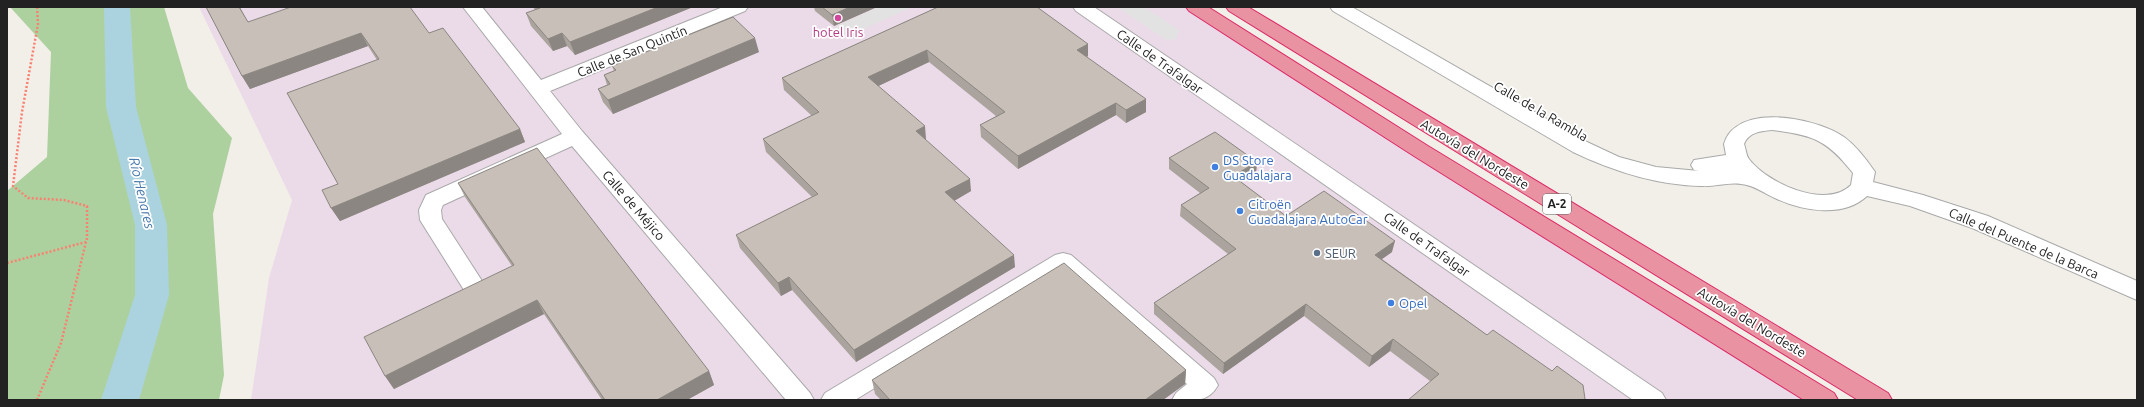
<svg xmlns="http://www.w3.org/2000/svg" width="2144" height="407" font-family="Ubuntu,sans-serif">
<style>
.industrial{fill:#ebdbe8}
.forest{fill:#add19e}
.parking{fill:#e2e2e2}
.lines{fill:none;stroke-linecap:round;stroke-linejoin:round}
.river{fill:#aad3df;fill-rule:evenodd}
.minor-casing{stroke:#a9a9a9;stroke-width:2}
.highway-casing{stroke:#dc2a67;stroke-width:2}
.path{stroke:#fa8072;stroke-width:2.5;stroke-dasharray:2 2;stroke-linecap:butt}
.minor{fill:#fff;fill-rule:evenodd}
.highway{fill:#e892a2;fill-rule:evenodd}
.wall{fill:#aba49e}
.shaded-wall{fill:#8b8681}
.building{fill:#c7bfb8;stroke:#8b8681}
.hotel-dot{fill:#d1479c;stroke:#fff;stroke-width:1.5}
.shop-dot{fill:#3f7fe0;stroke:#fff;stroke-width:1.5}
.service-dot{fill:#5c6f8a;stroke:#fff;stroke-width:1.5}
.labels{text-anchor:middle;stroke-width:3.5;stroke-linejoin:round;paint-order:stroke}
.shield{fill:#fff;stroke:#646464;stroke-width:1}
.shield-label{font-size:12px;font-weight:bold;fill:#222}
.hotel-label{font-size:13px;fill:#b23c85;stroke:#fff}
.street-label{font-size:13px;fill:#222;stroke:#fff}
.shop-label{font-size:13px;fill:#366cbe;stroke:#fff;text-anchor:start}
.service-label{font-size:13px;fill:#4e5e75;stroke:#fff;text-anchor:start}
.water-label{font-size:14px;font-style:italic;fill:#4a7aab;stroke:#fff}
</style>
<rect width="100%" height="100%" fill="#f2efe9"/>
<!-- industrial -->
<path class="industrial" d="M199 7H1193L1819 400H251L269 278 292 200Z"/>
<!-- forest -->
<path class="forest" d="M10 7H164L188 88 232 138 213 214 224 375 219 400H7V191L47 157 51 52Z"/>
<!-- parking -->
<path class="parking" d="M879 7H912L847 37 835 27Z
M1117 7H1144L1179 30 1176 39 1166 40Z"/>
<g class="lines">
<!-- river -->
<path class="river" d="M104 7H130L136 107 167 225 169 295 139 400H101L135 295V225L106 107Z"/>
<!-- minor casing -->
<g class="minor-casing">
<path id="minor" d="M463 7H482L541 80 723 7H748L745 11 550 91 582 131 810 393 814 400H786L572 146 443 205 441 210 442 219 484 284 480 290 472 293 464 290 420 220 419 210 426 195 562 134Z
M1073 7H1094L1662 393 1666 400H1633L1076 11Z
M1330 7H1352L1587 142 1619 157 1656 167 1699 171 1694 170 1691 165 1694 160 1726 155 1724 144C1726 137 1730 131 1736 127 1762 108 1820 120 1844 137 1856 146 1867 160 1875 172L1873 182 1923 195 1988 216 2137 281V300L1972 228 1910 206 1867 196C1844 218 1803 211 1777 199 1765 194 1754 185 1741 184 1728 182 1715 187 1701 186 1656 185 1613 171 1573 152L1333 11ZM1772 130C1813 135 1827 140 1853 173L1851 185C1826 210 1767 183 1749 159 1746 155 1746 149 1744 144 1749 132 1761 131 1772 130Z
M1063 253 1071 255 1214 378 1218 385C1208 404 1191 400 1172 400L1176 393 1187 384 1062 273 855 400H821L825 393 1055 255Z"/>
</g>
<!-- highway casing -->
<g class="highway-casing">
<path id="highway" d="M1186 7H1208L1428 146 1834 393 1838 400H1804L1414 156 1189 11Z
M1226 7H1248L1888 393 1892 400H1858L1229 11Z"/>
</g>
<!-- path -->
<path class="path" d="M37 7 38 24 22 112 13 186 28 198 64 200 87 206V238L61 343 37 400
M7 263 86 242"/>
<!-- minor -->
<use href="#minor" class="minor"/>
<!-- highway -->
<use href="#highway" class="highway"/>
</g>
<!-- wall -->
<path class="wall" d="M206 7H240L248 22 429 33 520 129 525 142 340 221 331 208 338 184 377 60 368 46 250 89 242 76Z
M533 7H693L575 55 567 46 553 51 531 26 526 13 535 10Z
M814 7H877L834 26 815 11Z
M938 7 1088 56 1087 57 1146 112 1126 123 1116 115 1018 169 981 137 980 125 996 116 929 62 878 86 926 139H925L971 191 954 201 1015 267 856 362 792 290 781 296 740 248 736 235 812 197 766 152 763 139 812 116 784 90 782 78Z
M759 52 613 114 603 102 598 89 607 85 604 75 614 71 612 66 621 63 620 60 636 56Z
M1169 158 1257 162 1256 173 1241 182 1286 216 1392 252 1382 259 1487 335 1552 371 1583 385 1430 381 1390 351 1369 367 1304 316 1223 374 1154 314V303L1228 254 1180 216 1181 205 1200 193 1169 169Z
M458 183 709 371 714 385 687 400H602L544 314 394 389 385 376 512 266 465 197Z
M1186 370 1185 384 1163 400H881L875 394 872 380Z"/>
<!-- shaded-wall -->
<path class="shaded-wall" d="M658 7H693L575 55 570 42Z
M850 7H877L834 26 832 15Z
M361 33 368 46 250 89 242 76Z
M562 33 567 46 553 51 548 39Z
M755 38 759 52 613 114 608 100Z
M1088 44V56L1077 62V50Z
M927 50 929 62 870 90 868 77Z
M1146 99V112L1126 123V110Z
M1116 103V115L1018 169V156Z
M925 126 926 139 917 143 916 131Z
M520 129 525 142 340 221 331 208Z
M1257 162 1256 173 1232 188 1233 176Z
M970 179 971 191 947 205 945 192Z
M1395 241 1392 252 1372 266 1375 255Z
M1014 255 1015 267 856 362 854 350Z
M789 277 792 290 781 296 778 283Z
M537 300 544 314 394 389 385 376Z
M1306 304 1304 316 1223 374 1224 363Z
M1393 339 1390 351 1369 367 1372 356Z
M1186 370 1185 384 1163 400H1145Z
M709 371 714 385 687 400H657Z"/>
<!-- building -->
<path class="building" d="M206 7H239L248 22 291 7H410L429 33 443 28 520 129 331 208 322 190 338 184 287 93 379 59 361 33 242 76Z
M539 7H658L570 42 562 33 548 39 526 13 540 8Z
M822 7H850L832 15Z
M938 7H1037L1088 44 1077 50 1146 99 1126 110 1116 103 1018 156 980 125 1005 112 927 50 868 77 925 126 916 131 970 179 945 192 1014 255 854 350 789 277 778 283 736 235 818 194 763 139 819 112 782 78Z
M733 17 755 38 608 100 598 89 610 84 604 75 616 70 612 66 622 62 620 60 634 54 636 56Z
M1215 132 1257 162 1233 176 1286 216 1324 191 1395 241 1375 255 1487 335 1493 330 1552 371 1557 366 1583 385 1585 399 1584 400H1408L1439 374 1393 339 1372 356 1306 304 1224 363 1154 303 1236 249 1181 205 1209 188 1169 158Z
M537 148 709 371 657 400H605L537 300 385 376 364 337 514 265 458 183Z
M1064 263 1186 370 1145 400H890L872 380Z"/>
<!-- markers -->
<circle class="hotel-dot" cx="838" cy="18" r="4"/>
<g class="shop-dot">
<circle cx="1215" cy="167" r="4"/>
<circle cx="1240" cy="211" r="4"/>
<circle cx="1391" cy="303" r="4"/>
</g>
<circle class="service-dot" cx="1317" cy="253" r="4"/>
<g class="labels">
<!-- shield labels -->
<rect class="shield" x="1543" y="194" width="28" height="20" rx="3"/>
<g class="shield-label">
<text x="1557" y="208">A-2</text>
</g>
<!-- hotel labels -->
<g class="hotel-label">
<text x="838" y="37">hotel Iris</text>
</g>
<!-- street labels -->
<g class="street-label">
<text transform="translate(632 51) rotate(-22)" y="5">Calle de San Quintín</text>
<text transform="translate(1160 61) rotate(35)" y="5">Calle de Trafalgar</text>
<text transform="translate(1541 111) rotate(30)" y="5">Calle de la Rambla</text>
<text transform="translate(1475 154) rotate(31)" y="5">Autovía del Nordeste</text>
<text transform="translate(634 205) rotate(49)" y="5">Calle de Méjico</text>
<text transform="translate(2024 243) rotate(23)" y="5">Calle del Puente de la Barca</text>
<text transform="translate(1427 244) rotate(35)" y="5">Calle de Trafalgar</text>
<text transform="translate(1752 322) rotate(31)" y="5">Autovía del Nordeste</text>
</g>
<!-- shop labels -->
<g class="shop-label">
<text x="1223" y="165">DS Store<tspan x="1223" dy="15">Guadalajara</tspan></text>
<text x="1248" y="209">Citroën<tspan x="1248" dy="15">Guadalajara AutoCar</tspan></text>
<text x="1399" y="308">Opel</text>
</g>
<!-- service labels -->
<g class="service-label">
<text x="1325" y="258">SEUR</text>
</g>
<!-- water labels -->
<g class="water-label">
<text transform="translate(142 193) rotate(77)" y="5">Río Henares</text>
</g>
</g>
<!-- border -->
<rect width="2144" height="407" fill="none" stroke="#222222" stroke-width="16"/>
</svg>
